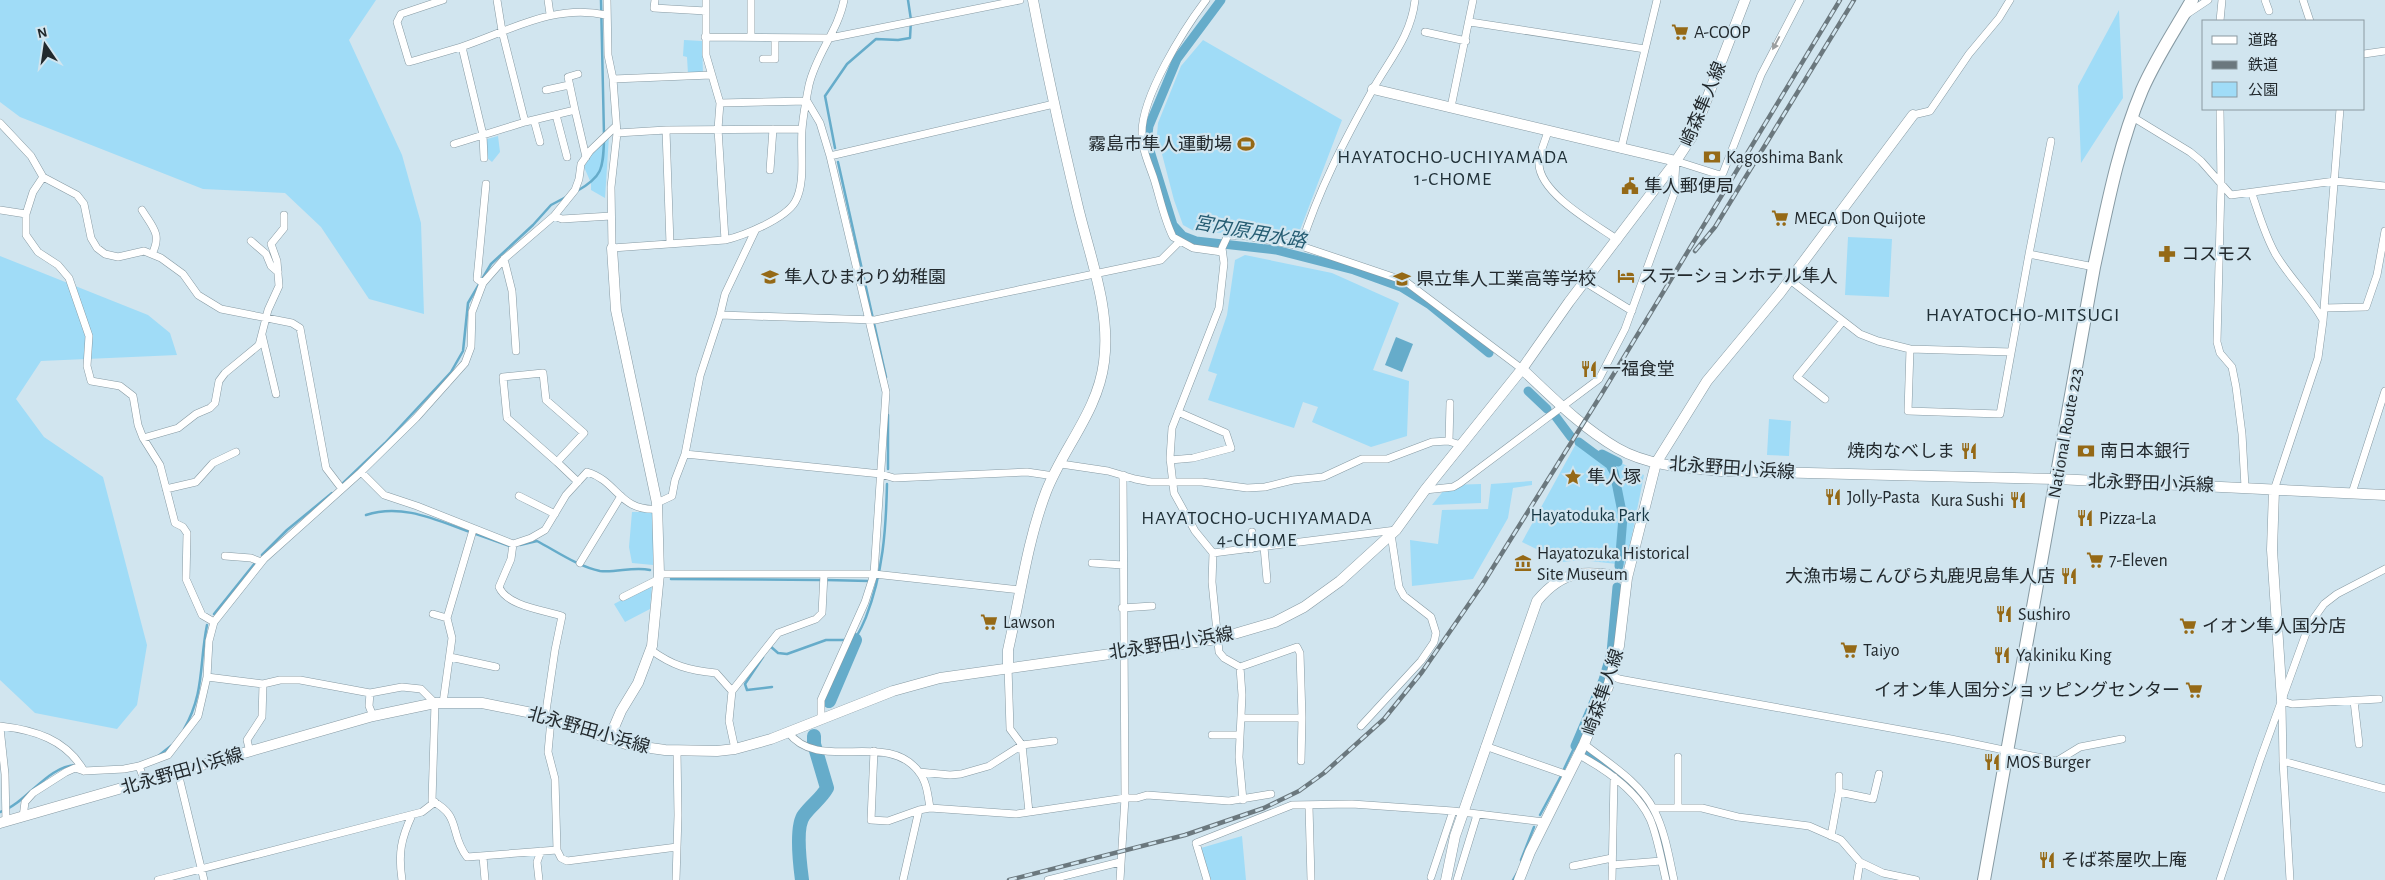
<svg xmlns="http://www.w3.org/2000/svg" width="2385" height="880" font-family="'Alegreya Sans','Noto Sans JP',sans-serif">
<style>
.green{fill:#a0dcf7}
.water{fill:#66acca}
.lines{fill:none;stroke-linecap:round;stroke-linejoin:round}
.stream{stroke:#66acca;stroke-width:2.5}
.canal{stroke:#66acca;stroke-width:9}
.river{stroke:#66acca;stroke-width:14}
.street-casing{stroke:#879aa3;stroke-width:8}
.secondary-casing{stroke:#879aa3;stroke-width:11}
.highway-casing{stroke:#879aa3;stroke-width:14}
.street{stroke:#fff;stroke-width:7}
.secondary{stroke:#fff;stroke-width:10}
.highway{stroke:#fff;stroke-width:12}
.rail-casing{stroke:#6b787e;stroke-width:4.5}
.rail{stroke:#d1e5ef;stroke-width:2.5;stroke-dasharray:8;stroke-linecap:butt}
.oneway{fill:#9c9fa0}
.labels{text-anchor:middle;stroke-width:4.5;stroke-linejoin:round;paint-order:stroke}
.poi-label{font-size:18px;fill:#22292d;stroke:#d1e5ef;text-anchor:start}
.street-label{font-size:18px;fill:#22292d;stroke:#d1e5ef}
.park-label{font-size:18px;fill:#153643;stroke:#d1e5ef}
.neighbourhood-label{font-size:19px;letter-spacing:1px;fill:#203037;stroke:#d1e5ef}
.water-label{font-size:19px;font-style:italic;fill:#255c72;stroke:#d1e5ef}
.quarter-label{font-size:20px;letter-spacing:1px;fill:#203037;stroke:#d1e5ef}
</style>
<rect width="100%" height="100%" fill="#d1e5ef"/>
<!-- green -->
<path class="green" d="M0 0H376L349 40 402 155 421 223 424 314 369 299 321 227 285 193 203 189 20 117 0 102Z
M2119 10 2123 98 2081 163 2078 86Z
M684 40 702 41 703 74H688L687 57 683 56Z
M1203 40 1342 120 1297 238 1229 225 1222 233 1194 231 1183 225 1174 200 1157 135 1158 123 1181 66Z
M498 136 500 152 492 162 486 157 484 146 487 139Z
M609 136 605 198 591 190V183L584 167 592 153Z
M1848 237 1892 239 1889 297 1845 295Z
M1245 255 1332 273 1399 303 1373 370 1409 381 1407 436 1371 447 1312 422 1318 407 1303 402 1294 428 1208 400 1217 374 1220 375 1208 371 1227 315 1235 260Z
M0 256 148 315 170 333 177 355 41 361 16 399 44 437 103 477 147 645 137 705 117 729 35 713 0 680Z
M1769 419 1791 421 1789 456 1767 455Z
M1578 440 1644 475 1626 565 1581 560 1563 562 1522 542Z
M1532 481V485L1513 488 1508 518 1473 579 1412 586 1410 540 1438 544 1442 510 1488 509 1491 484Z
M1481 484V503L1432 505 1448 485Z
M632 512H654L653 565 632 563 629 547Z
M652 584 650 609 625 622 614 604Z
M1242 836 1246 880H1211L1201 848Z"/>
<!-- water -->
<path class="water" d="M1396 337 1413 344 1402 372 1385 365Z"/>
<g class="lines">
<!-- stream -->
<path class="stream" d="M601 0 604 135
M835 148 825 96 847 64 876 39 898 40 910 38 911 20 908 0
M838 162 886 377
M577 191C602 177 603 169 604 141
M888 469V415
M341 485 385 443 451 372 463 351 468 303 491 264 533 225 551 205 566 197
M366 515C402 503 436 520 470 532
M476 534 512 547
M520 545 537 541C556 551 579 567 600 571 617 573 633 566 650 570
M262 555 287 530 332 493
M671 579 820 580
M826 580 869 581
M214 614 255 563
M853 640C859 635 863 624 866 617 883 573 886 530 887 484
M770 646 778 653 787 654 826 640H844
M763 657 745 684 747 690 772 687
M184 729C205 692 199 664 207 625
M157 757 172 745
M1564 769 1575 746
M0 812C27 803 47 766 76 765
M1540 815 1561 776
M1521 860 1534 827
M1513 880 1517 873"/>
<!-- canal -->
<path class="canal" d="M1221 0 1177 59 1149 126 1147 141 1173 225 1183 236 1196 241 1276 250 1354 270 1401 287 1430 305 1489 353
M1528 391 1547 409
M1556 417 1571 437
M1579 442 1610 465 1614 472 1623 517 1619 566
M1602 454 1618 462
M1575 746 1603 680 1611 653 1617 587
M1589 754C1610 769 1635 786 1649 808 1661 825 1664 851 1669 871"/>
<!-- river -->
<path class="river" d="M829 701 855 640
M802 880C800 865 795 826 804 815 811 805 821 799 827 788L814 744V736"/>
<!-- street casing -->
<g class="street-casing">
<path id="street" d="M443 0 401 14 397 22 409 62C427 57 444 52 461 47 509 31 555 3 606 15
M497 0 502 31 525 122
M548 0 550 14
M607 0 608 55 613 79 617 133 611 187 612 248 725 240C743 236 785 219 795 202 806 183 800 153 802 130 803 116 806 100 809 85 816 54 838 31 844 0
M655 0 654 8 706 11
M706 0V55L720 103 718 129 725 240
M751 0V37
M1206 0C1184 29 1141 97 1142 134 1142 150 1149 164 1154 179 1160 198 1164 219 1173 237L1193 248 1222 252
M2265 0 2269 11
M2303 0 2310 21
M2187 14 2208 0
M2220 21 2222 0
M1470 22 1645 49
M1425 32 1466 41
M705 37 830 38 1020 0
M462 47 483 135 484 158
M2364 54 2385 51
M763 59H775V38
M613 79 711 75
M546 90 569 85
M720 103 807 101 820 123 830 156 886 392 874 574 865 602 821 700V719
M1451 107 1473 0
M2220 109 2221 185 2217 342 2220 353 2232 367 2236 387 2242 434 2245 487
M575 110 568 77 578 74
M556 115 567 157
M1913 115 1930 111 1969 54 1999 18 2010 0
M2131 116 2190 152 2201 161 2231 195 2335 181 2385 186
M534 120 540 142
M0 123 31 156 43 177 77 195 84 204 91 238 97 248 105 254 118 257 144 251 161 258 183 274 198 295 221 309 292 323 300 328 326 468 342 489
M666 130 670 244
M1548 131C1545 142 1539 153 1539 164 1540 194 1595 224 1618 240
M617 133 666 130 802 129
M454 144 525 122 575 110 586 157
M1621 149 1657 0
M830 156 1054 104
M770 170 773 129
M43 177 33 192 26 214V235L38 252 58 265 69 278 89 336 87 366 91 381 120 386 133 396 138 425 143 438 160 465 175 523 183 527 187 533 186 579 202 615 214 622
M2252 194C2259 214 2265 236 2276 255 2290 278 2310 297 2323 320
M0 210 26 214
M142 210C153 228 162 234 152 254
M554 216 562 219 611 216
M755 231 725 294 720 315 875 320 1161 260 1179 242
M251 241 266 254 271 266 278 272
M1301 246C1318 191 1345 139 1373 89 1390 59 1411 36 1415 0
M2029 254 2051 141
M504 259 512 291 516 351
M1790 280 1860 334 1878 341 1910 349
M1585 282 1632 311
M483 283 477 279 486 184
M2324 308 2366 307 2377 275 2385 231
M262 335 276 394
M2011 352 1910 349 1908 411 2000 414 2029 254 2094 267
M1825 399 1797 377 1843 321
M143 438 178 428 196 414 210 408 215 403 219 381 225 373 259 345 268 310 279 286 277 261 271 244 284 228V215
M1449 441 1450 403
M685 454 700 376 720 315
M1170 460 1193 458 1231 448 1226 433 1178 412
M557 462 584 433 546 400 543 373 503 377 507 418 557 462 578 482
M1061 464 1108 471 1135 479 1151 482H1202L1247 488 1265 487 1293 480 1323 477 1362 459H1387L1432 442 1448 441 1461 445
M361 472 384 495 417 506 513 544 531 538 545 530 566 495 587 472C618 481 619 512 658 509
M166 489 196 482 213 463 236 452
M1425 490 1453 487 1460 483 1599 379 1625 329 1674 194 1676 161 1720 175 1723 173 1761 75 1800 0
M2274 490 2318 358 2323 321 2340 109
M2352 493 2385 391
M519 496 555 514
M657 503 672 496 675 480 685 454 881 474 894 478 1027 472 1054 476
M513 544 511 559 499 587C507 606 543 610 562 616L555 650 545 718
M1264 547 1267 580
M1251 549 1252 532
M1213 553 1396 530
M225 556 251 558 261 562
M580 563 621 496
M1092 563 1123 565
M659 574H874L1021 590
M623 597 659 579
M1122 608 1152 606
M433 614 447 618
M651 650C673 666 688 670 716 673L732 691 729 721 735 749
M450 657 496 667
M1008 667 1010 729 1022 745 1029 812
M1240 667 1297 647 1300 653 1302 718H1241
M1611 675 1619 679 1951 739 2057 761 2080 747 2122 739
M207 677 263 684 280 680H300L370 693 402 687 421 689 435 703 432 801C462 816 449 834 467 857L557 850
M732 691 778 633 816 619 822 613 824 574
M370 693 369 706 373 716
M2282 701 2292 704 2379 699
M2354 701 2359 744
M443 703 452 638 447 618 473 530
M2282 706 2283 761 2290 880
M551 720 548 752 555 779 557 850 561 858 567 861 677 847
M0 726C34 730 66 739 84 771
M1361 726 1421 661 1434 642 1436 633 1431 617 1404 596 1399 587 1391 534
M0 728 5 774 6 822
M788 732C819 774 887 729 919 772 927 782 928 796 930 808L1016 814 1125 798H1137L1147 795 1229 801 1271 794
M1212 735H1240
M1584 744C1608 763 1640 782 1654 810 1665 831 1669 857 1674 880
M1485 746 1568 775
M874 751 871 820 888 821 919 810
M250 752 247 740 262 717 263 684
M1579 755C1605 769 1637 791 1650 819 1658 838 1661 860 1666 880
M1301 761 1302 718
M2283 761 2385 789
M139 766 145 782
M919 772 950 775 961 774 989 766 1022 745 1054 741
M178 773 204 880
M1839 792V776
M1243 800 1239 757 1242 695 1240 667 1224 658 1219 652 1212 582 1213 553 1195 531 1174 493 1170 458 1172 428 1219 308 1224 263 1222 248 1228 235 1246 236 1301 246 1405 281 1522 369
M1309 806 1311 880
M1654 808H1702L1738 817 1809 826 1841 840 1860 862 1883 873 1916 880
M1678 808V757
M23 817 25 802 33 793 66 772 75 768 84 771 124 769 139 766 168 755 198 716 207 677 209 641 214 622 264 559 361 472 416 418 465 363 471 347 472 312 483 283 504 259 554 216 575 190 579 179 581 164 590 151 616 126
M1831 836 1839 792 1873 799 1879 774
M483 857 485 880
M1612 865 1661 861
M1573 866 1612 858
M1431 877 1453 811
M158 880 422 812 435 802
M402 880C398 853 401 839 412 815
M539 880 537 862 541 851
M676 880 678 815 677 751
M903 880 919 810 930 808
M1048 880 1120 862
M1120 880 1125 798 1123 475
M1207 880 1196 843 1292 805 1352 804 1453 811 1544 822
M1457 880 1477 815
M1612 880 1614 777
M1857 880 1860 862
M2220 880 2260 760 2309 625 2324 604 2337 594 2385 569"/>
</g>
<!-- secondary casing -->
<g class="secondary-casing">
<path id="secondary" d="M1373 89 1676 161
M1522 369C1552 397 1581 427 1617 448 1648 466 1687 468 1722 471L2057 479 2385 495
M2274 490 2272 550 2282 701
M1008 667V650C1020 598 1027 542 1046 492 1063 448 1098 411 1104 362 1111 308 1089 255 1077 203 1061 136 1046 68 1033 0
M609 739 621 711 638 683 652 646 659 574 657 503 616 310 612 248
M0 823 373 716 435 703H482L532 713 629 745 665 750 717 751 735 749 771 739 893 691 940 678 1217 639 1275 622 1304 607 1340 581 1396 530 1425 490 1522 369 1569 302 1676 161 1693 135 1745 0
M1446 880 1455 836 1537 601C1565 567 1587 571 1627 578
M1519 880 1530 852 1584 744 1608 687 1619 646 1627 578 1656 463 1707 381 1780 293 1913 115"/>
</g>
<!-- highway casing -->
<g class="highway-casing">
<path id="highway" d="M1984 880 2094 267C2107 207 2118 147 2142 90 2156 58 2175 30 2192 0"/>
</g>
<!-- street -->
<use href="#street" class="street"/>
<!-- secondary -->
<use href="#secondary" class="secondary"/>
<!-- highway -->
<use href="#highway" class="highway"/>
<!-- rail casing -->
<g class="rail-casing">
<path id="rail" d="M1695 251 1715 227 1854 0
M1009 880 1185 835 1264 808 1299 791 1324 773 1384 719 1422 672 1482 585 1601 395 1840 0"/>
</g>
<!-- rail -->
<use href="#rail" class="rail"/>
</g>
<!-- one-way arrows -->
<defs><path id="oneway-solid" d="M-6-.8H1V-3.2L6.5 0L1 3.2V.8H-6Z" transform="scale(1.25)"/></defs>
<use class="oneway" href="#oneway-solid" transform="translate(1776 43) rotate(118)"/>
<!-- icons -->
<defs>
<g id="supermarket-bare" transform="scale(1.35)"><path d="M-6-5.5h2.5l.6 2H6L4.5 2H-2.5L-4.4-4H-6ZM-1.5 3.2a1.3 1.3 0 1 0 .1 0ZM3 3.2a1.3 1.3 0 1 0 .1 0Z" fill="#956916" stroke="#d1e5ef" stroke-width="2.5" paint-order="stroke"/></g>
<g id="stadium-bare" transform="scale(1.35)"><path d="M0-5a6.5 5 0 1 0 0 10a6.5 5 0 1 0 0-10ZM-3.5-1.8h7v3.6h-7Z" fill="#956916" stroke="#d1e5ef" stroke-width="2.5" paint-order="stroke"/></g>
<g id="bank-bare" transform="scale(1.35)"><path d="M-6-4H6V4H-6ZM0-2.3a2.3 2.3 0 1 0 0 4.6a2.3 2.3 0 1 0 0-4.6Z" fill="#956916" stroke="#d1e5ef" stroke-width="2.5" paint-order="stroke"/></g>
<g id="civic-bare" transform="scale(1.35)"><path d="M-.6-6.5H3V-4.5H.6V-3L4-1V1h2V6H-6V1h2V-1L-.6-3ZM-1.2 2.5V6h2.4V2.5Z" fill="#956916" stroke="#d1e5ef" stroke-width="2.5" paint-order="stroke"/></g>
<g id="pharmacy-bare" transform="scale(1.35)"><path d="M-2-6h4v4h4v4h-4v4h-4v-4h-4v-4h4Z" fill="#956916" stroke="#d1e5ef" stroke-width="2.5" paint-order="stroke"/></g>
<g id="hotel-bare" transform="scale(1.35)"><path d="M-6-4.5h1.5V1H6V5H4.5V3h-9V5H-6ZM-4 0a1.8 1.8 0 1 1 3.6 0ZM.5 0V-2.5h3Q6-2.5 6 0Z" fill="#956916" stroke="#d1e5ef" stroke-width="2.5" paint-order="stroke"/></g>
<g id="school-bare" transform="scale(1.35)"><path d="M0-5L7-2L0 1L-7-2ZM-4 1L0 2.5L4 1V4Q0 6-4 4Z" fill="#956916" stroke="#d1e5ef" stroke-width="2.5" paint-order="stroke"/></g>
<g id="restaurant-bare" transform="scale(1.35)"><path d="M-5-6h1v4h1v-4h1v4h1v-4h1v5L-1.5 .5V6h-2V.5L-5-1ZM5-6V6H3V1.5H1.5Q1.5-4 5-6Z" fill="#956916" stroke="#d1e5ef" stroke-width="2.5" paint-order="stroke"/></g>
<g id="sight-bare" transform="scale(1.35)"><path d="M0-6L1.8-2.2L6-1.7L2.9 1.2L3.7 5.4L0 3.3L-3.7 5.4L-2.9 1.2L-6-1.7L-1.8-2.2Z" fill="#956916" stroke="#d1e5ef" stroke-width="2.5" paint-order="stroke"/></g>
<g id="museum-bare" transform="scale(1.35)"><path d="M0-6L6-3V-2H-6V-3ZM-5-1h2V3h-2ZM-1-1h2V3h-2ZM3-1h2V3H3ZM-6 4H6V6H-6Z" fill="#956916" stroke="#d1e5ef" stroke-width="2.5" paint-order="stroke"/></g>
</defs>
<g fill-rule="evenodd">
<use href="#supermarket-bare" x="1680" y="32"/>
<use href="#stadium-bare" x="1246" y="144"/>
<use href="#bank-bare" x="1712" y="157"/>
<use href="#civic-bare" x="1630" y="186"/>
<use href="#supermarket-bare" x="1780" y="218"/>
<use href="#pharmacy-bare" x="2167" y="254"/>
<use href="#hotel-bare" x="1626" y="276"/>
<use href="#school-bare" x="770" y="277"/>
<use href="#school-bare" x="1402" y="279"/>
<use href="#restaurant-bare" x="1589" y="369"/>
<use href="#restaurant-bare" x="1969" y="451"/>
<use href="#bank-bare" x="2086" y="451"/>
<use href="#sight-bare" x="1573" y="477"/>
<use href="#restaurant-bare" x="1833" y="497"/>
<use href="#restaurant-bare" x="2018" y="500"/>
<use href="#restaurant-bare" x="2085" y="518"/>
<use href="#supermarket-bare" x="2095" y="560"/>
<use href="#museum-bare" x="1523" y="563"/>
<use href="#restaurant-bare" x="2069" y="576"/>
<use href="#restaurant-bare" x="2004" y="614"/>
<use href="#supermarket-bare" x="989" y="622"/>
<use href="#supermarket-bare" x="2188" y="626"/>
<use href="#supermarket-bare" x="1849" y="650"/>
<use href="#restaurant-bare" x="2002" y="655"/>
<use href="#supermarket-bare" x="2194" y="690"/>
<use href="#restaurant-bare" x="1992" y="762"/>
<use href="#restaurant-bare" x="2047" y="860"/>
</g>
<g class="labels">
<!-- poi labels -->
<g class="poi-label">
<text x="1694" y="38">A-COOP</text>
<text x="1232" y="150" text-anchor="end">霧島市隼人運動場</text>
<text x="1726" y="163">Kagoshima Bank</text>
<text x="1644" y="192">隼人郵便局</text>
<text x="1794" y="224">MEGA Don Quijote</text>
<text x="2181" y="260">コスモス</text>
<text x="1640" y="282">ステーションホテル隼人</text>
<text x="784" y="283">隼人ひまわり幼稚園</text>
<text x="1416" y="285">県立隼人工業高等学校</text>
<text x="1603" y="375">一福食堂</text>
<text x="1955" y="457" text-anchor="end">焼肉なべしま</text>
<text x="2100" y="457">南日本銀行</text>
<text x="1587" y="483">隼人塚</text>
<text x="1847" y="503">Jolly-Pasta</text>
<text x="2004" y="506" text-anchor="end">Kura Sushi</text>
<text x="2099" y="524">Pizza-La</text>
<text x="1537" y="559">Hayatozuka Historical<tspan x="1537" dy="21">Site Museum</tspan></text>
<text x="2109" y="566">7-Eleven</text>
<text x="2055" y="582" text-anchor="end">大漁市場こんぴら丸鹿児島隼人店</text>
<text x="2018" y="620">Sushiro</text>
<text x="1003" y="628">Lawson</text>
<text x="2202" y="632">イオン隼人国分店</text>
<text x="1863" y="656">Taiyo</text>
<text x="2016" y="661">Yakiniku King</text>
<text x="2180" y="696" text-anchor="end">イオン隼人国分ショッピングセンター</text>
<text x="2006" y="768">MOS Burger</text>
<text x="2061" y="866">そば茶屋吹上庵</text>
</g>
<!-- street labels -->
<g class="street-label">
<text transform="translate(1703 104) rotate(-67)" y="6">崎森隼人線</text>
<text transform="translate(2065 433) rotate(-80)" y="6">National Route 223</text>
<text transform="translate(1732 468) rotate(4)" y="6">北永野田小浜線</text>
<text transform="translate(2151 483) rotate(2)" y="6">北永野田小浜線</text>
<text transform="translate(1171 643) rotate(-9)" y="6">北永野田小浜線</text>
<text transform="translate(1603 692) rotate(-71)" y="6">崎森隼人線</text>
<text transform="translate(589 730) rotate(16)" y="6">北永野田小浜線</text>
<text transform="translate(182 771) rotate(-16)" y="6">北永野田小浜線</text>
</g>
<!-- park labels -->
<g class="park-label">
<text x="1590" y="521">Hayatoduka Park</text>
</g>
<!-- neighbourhood labels -->
<g class="neighbourhood-label">
<text x="1453" y="163">HAYATOCHO-UCHIYAMADA<tspan x="1453" dy="22">1-CHOME</tspan></text>
<text x="1257" y="524">HAYATOCHO-UCHIYAMADA<tspan x="1257" dy="22">4-CHOME</tspan></text>
</g>
<!-- water labels -->
<g class="water-label">
<text transform="translate(1250 231) rotate(10)" y="7">宮内原用水路</text>
</g>
<!-- quarter labels -->
<g class="quarter-label">
<text x="2023" y="321">HAYATOCHO-MITSUGI</text>
</g>
</g>
<!-- legend -->
<rect x="2202" y="20" width="162" height="90" fill="#d1e5ef" stroke="#8b9aa1"/>
<rect x="2212" y="36" width="25" height="8" fill="#ffffff" stroke="#8b9aa1"/>
<text x="2248" y="45" font-size="15" fill="#22292d">道路</text>
<rect x="2212" y="61" width="25" height="8" fill="#6b787e" stroke="#8b9aa1"/>
<text x="2248" y="70" font-size="15" fill="#22292d">鉄道</text>
<rect x="2212" y="82" width="25" height="15" fill="#a0dcf7" stroke="#8b9aa1"/>
<text x="2248" y="95" font-size="15" fill="#22292d">公園</text>
<!-- north arrow -->
<g transform="translate(45 45) rotate(347)" stroke="#d1e5ef" stroke-width="4" paint-order="stroke">
<path d="M0-4L9 19L0 12L-9 19Z" fill="#22292d"/>
<text y="-8" font-size="14" font-weight="bold" text-anchor="middle" fill="#22292d">N</text>
</g>
</svg>
